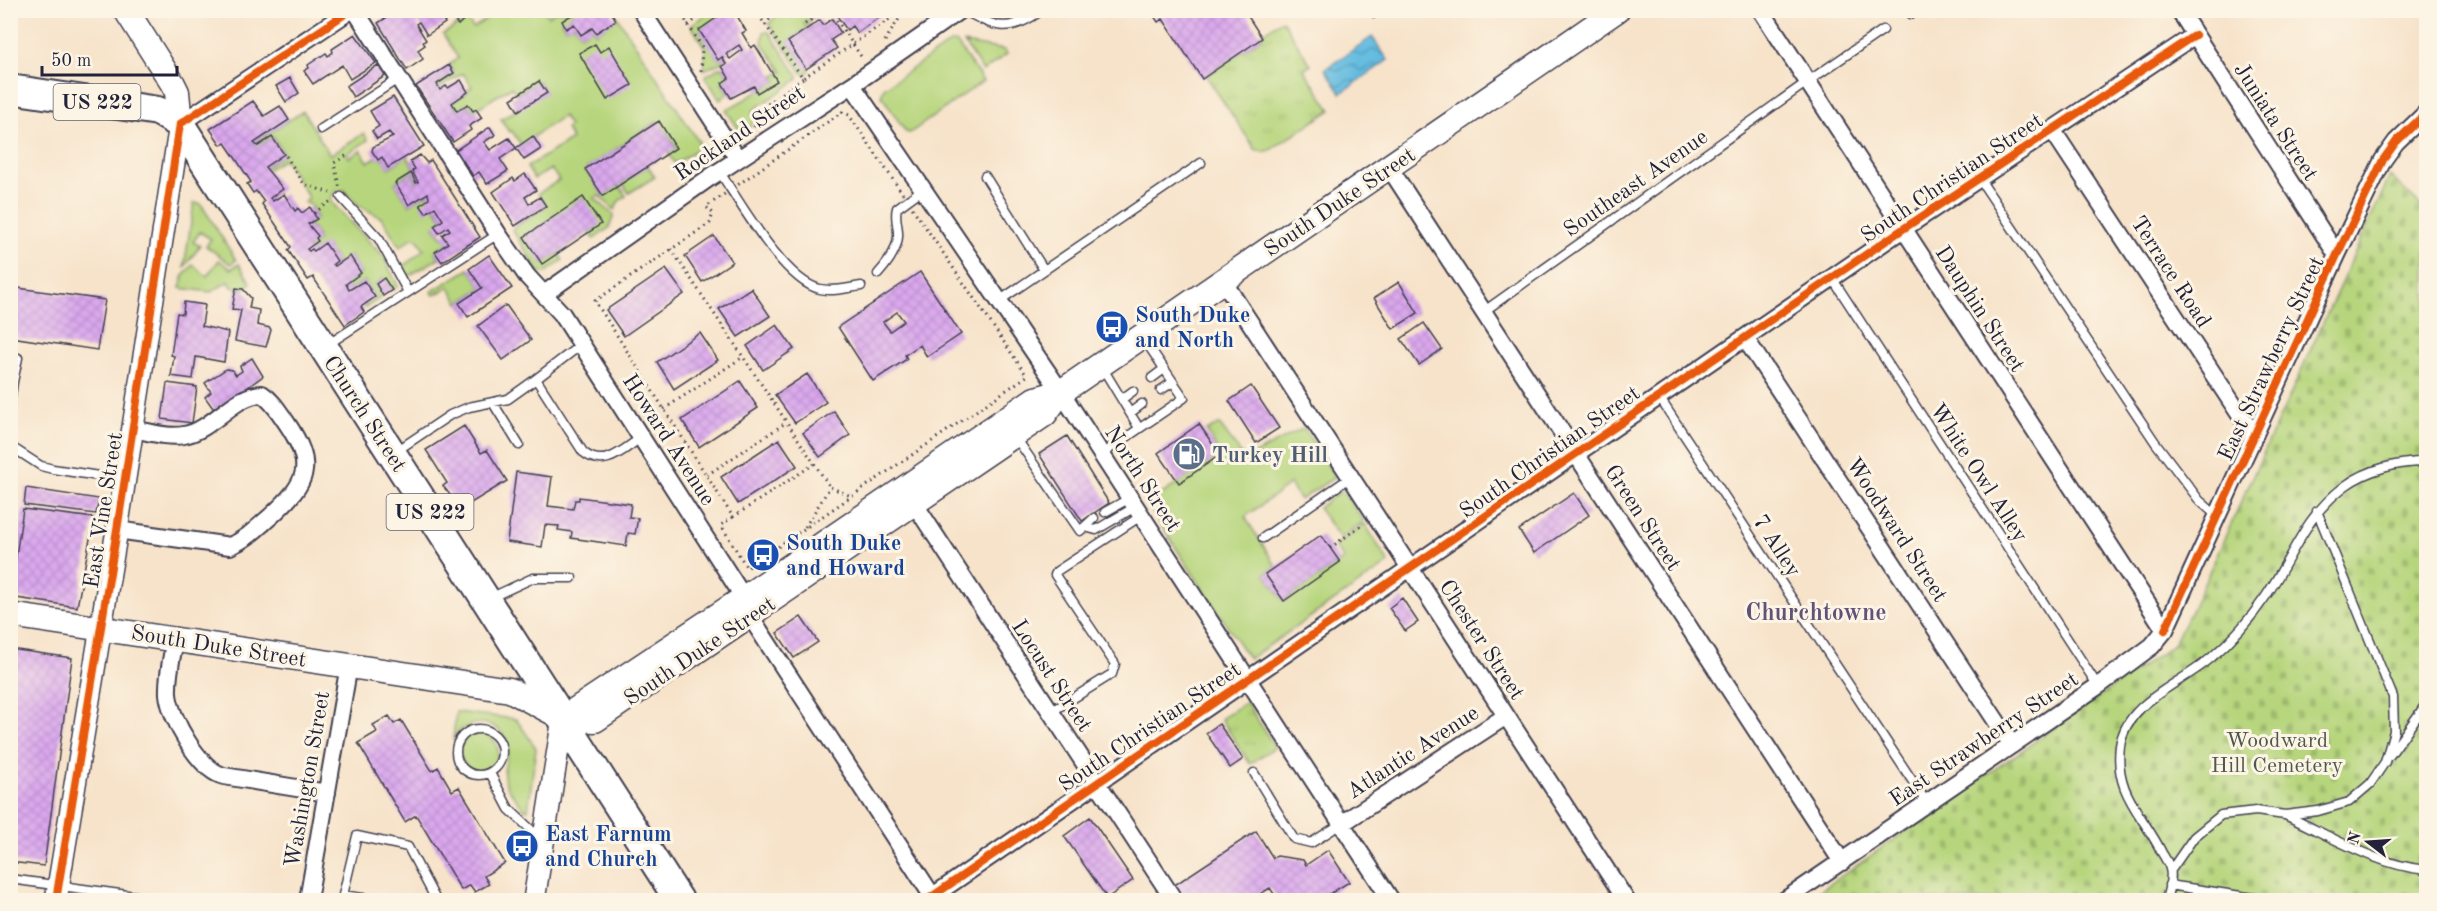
<svg xmlns="http://www.w3.org/2000/svg" width="2437" height="911" font-family="'Old Standard TT',serif">
<style>
.green{fill:#b6d57c;stroke:#6c7c5c;stroke-width:1.5}
.cemetery{fill:url(#cemetery-stones);stroke:#6c7c5c;stroke-width:1.5}
.park{fill:url(#park-tufts);stroke:#6c7c5c;stroke-width:1.5}
.water{fill:url(#water-waves);stroke:#426f8e;stroke-width:1.5}
.building{fill:url(#building-cross-hatch);fill-rule:evenodd}
.lines{fill:none;stroke-linecap:round;stroke-linejoin:round}
.service-casing{stroke:#423f50;stroke-width:11}
.minor-casing{stroke:#423f50;stroke-width:20}
.tertiary-casing{stroke:#423f50;stroke-width:24}
.secondary-casing{stroke:#423f50;stroke-width:27}
.trunk-casing{stroke:#423f50;stroke-width:32}
.path{stroke:#423f50;stroke-width:3;stroke-dasharray:1.5 4.5;stroke-linecap:butt}
.service{stroke:#fff;stroke-width:8}
.minor{stroke:#fff;stroke-width:16}
.tertiary{stroke:#fff;stroke-width:21}
.secondary{stroke:#fff;stroke-width:24}
.trunk{stroke:#fff;stroke-width:28}
.cycleway-casing{stroke:#fcf5e5;stroke-width:11}
.cycleway{stroke:#e8590c;stroke-width:8}
.labels{text-anchor:middle;stroke-width:6;stroke-linejoin:round;paint-order:stroke}
.shield{fill:#fcf5e5;stroke:#63616e;stroke-width:1.5}
.shield-label{font-size:21px;font-weight:bold;fill:#22223b}
.street-label{font-size:22px;fill:#22223b;stroke:#fcf5e5}
.transit-label{font-size:22px;font-weight:bold;fill:#164399;stroke:#fcf5e5;text-anchor:start}
.service-label{font-size:22px;font-weight:bold;fill:#4e5e75;stroke:#fcf5e5;text-anchor:start}
.park-label{font-size:22px;fill:#4e584e;stroke:#fcf5e5}
.neighbourhood-label{font-size:24px;font-weight:bold;fill:#625179;stroke:#fcf5e5}
</style>
<defs>
<pattern id="cemetery-stones" width="16" height="16" patternUnits="userSpaceOnUse" patternTransform="scale(1.5)"><rect width="16" height="16" fill="#b6d57c"/><path d="M2 7V4a2 2 0 0 1 4 0v3zM10 15v-3a2 2 0 0 1 4 0v3z" fill="#9cb76c"/></pattern>
<pattern id="park-tufts" width="24" height="20" patternUnits="userSpaceOnUse" patternTransform="scale(1.5)"><rect width="24" height="20" fill="#b6d57c"/><path d="M3 7l-1-3M5 7V3M7 7l1-3M15 17l-1-3M17 17v-4M19 17l1-3" fill="none" stroke="#9cb76c"/></pattern>
<pattern id="water-waves" width="16" height="10" patternUnits="userSpaceOnUse" patternTransform="scale(1.5)"><rect width="16" height="10" fill="#63bce0"/><path d="M0 5q4-4 8 0t8 0" fill="none" stroke="#5198b7"/></pattern>
<pattern id="building-cross-hatch" width="8" height="8" patternUnits="userSpaceOnUse" patternTransform="scale(1.5)"><rect width="8" height="8" fill="#daa8ed"/><path d="M0 0l8 8M0 8l8-8" fill="none" stroke="#bb90cc"/></pattern>
</defs>
<rect width="100%" height="100%" fill="#fcf5e5"/>
<filter id="ink" filterUnits="userSpaceOnUse"><feTurbulence type="fractalNoise" baseFrequency=".0167" numOctaves="2"/><feDisplacementMap in="SourceGraphic" scale="12" xChannelSelector="R" yChannelSelector="G"/><feConvolveMatrix kernelMatrix="1 2 1 2 8 2 1 2 1" color-interpolation-filters="sRGB"/></filter>
<filter id="wash" filterUnits="userSpaceOnUse"><feTurbulence type="fractalNoise" baseFrequency=".008" numOctaves="4" result="noise"/><feDisplacementMap in="SourceGraphic" scale="24" xChannelSelector="R" yChannelSelector="G"/><feGaussianBlur stdDeviation="1.35" result="paint"/><feColorMatrix in="noise" values="0 0 0 0 0 0 0 0 0 0 0 0 0 0 0 0 0 1.4 0 .05"/><feComposite in="paint" operator="in"/></filter>
<g filter="url(#wash)">
<rect width="100%" height="100%" fill="#f7e3ca"/>
<!-- green -->
<path class="green" d="M492 11H544L548 16 556 11H572L574 14 562 22 566 28 574 24 581 35 592 28 596 33 618 18 699 142 697 149 675 164 668 153 676 147 658 121 586 169 603 196 619 185 626 196 618 202 615 210 599 196 594 198 614 215 609 228 594 239 590 232 600 224 542 264 558 253 563 260 545 273 539 272 512 229 546 206 538 194 559 180 551 169 534 179 527 167 572 139 566 129 569 126 563 116 521 145 512 131 509 132 501 119 546 93 539 81 517 94 511 87 473 111 468 104 457 111 452 103 468 92 467 90 472 87 463 73 439 88 437 84 454 73 449 65 458 58 443 34 467 19 473 28 494 14Z
M712 11H728L700 30 718 59 722 57 724 61 704 70 705 48 691 25Z
M780 11H823L804 23 805 26 809 24 811 26 788 42 806 68 808 67 810 71 806 74 802 73 769 24Z
M764 32H769L798 76V79L752 111 754 120 748 131 742 134 726 110 777 81 774 76 783 72 762 43Z
M956 42 983 81 910 133 906 132 881 95 884 88 950 43Z
M964 43 1005 50 1007 54 983 71Z
M722 66 729 78 722 83 728 93 720 100 705 76Z
M303 111 330 155 364 133 368 140 347 154 349 158 361 150 368 162 376 157 378 159 382 157 389 168 407 156 415 169 412 171 418 182 416 183 410 173 395 183 409 205 428 193V197L443 220 434 227 448 243 435 252 439 258 407 277 402 268 424 249 417 239 412 238 400 247 382 218 358 205 344 190C336 190 331 192 331 202L383 256 398 286 392 290 384 278 376 284 383 296 365 308 364 305 375 297 364 281 349 290 346 284 361 273 350 256 335 266 333 264 337 261 325 244 314 251 307 249 318 241 316 238 318 236 308 224 317 218 309 203 306 204 304 202 309 198 284 159 267 170 265 167 284 154 273 137 258 146 254 143Z
M648 166 655 177 629 193 622 183Z
M194 203 201 204 236 260 231 264 206 246 211 239 200 232 193 242 200 246 184 268Z
M219 260 231 269 239 264 251 283 243 289 232 287 229 281 211 292 180 288 184 275 193 265 207 276Z
M469 269 482 288 459 303 449 287 434 295 431 292Z
M1219 424 1245 459 1304 428 1335 477 1300 500 1290 484 1245 517 1276 566 1265 574 1284 601 1344 559 1335 546 1365 524 1389 563 1249 659 1147 504 1220 455 1207 431Z
M1342 491 1364 521 1340 538 1318 508Z
M456 712 516 719 536 748 528 810 524 809C518 801 509 792 505 782 500 768 512 754 506 740 497 717 464 719 453 739Z
M460 752a19 19 0 1 1 38 0a19 19 0 1 1-38 0Z"/>
<!-- cemetery -->
<path class="cemetery" d="M2390 176 2426 211V900H1807L2173 645 2194 605Z"/>
<!-- park -->
<path class="park" d="M1282 20 1311 65 1304 70 1331 110 1270 150 1263 152 1255 149 1206 76 1262 38 1260 35Z
M1246 702 1275 747 1250 764 1221 719Z"/>
<!-- water -->
<path class="water" d="M1372 37 1388 60 1341 93 1325 69Z"/>
<g id="blocks">
<!-- building -->
<path class="building" d="M398 10H442L439 13 445 23 427 35 419 22 416 24 426 40 423 42 425 45 418 50 423 59 407 70 378 23Z
M448 10H474L458 25Z
M579 10H610L616 20 596 33 592 28 581 35 574 24 566 29 562 21Z
M728 10H741L736 14 746 31 742 33 751 48 755 45 777 81 757 93 754 86 731 98 722 83 729 78 722 66 726 64 722 57 718 60 699 30ZM739 45 742 50 730 59 726 54Z
M841 10H889L857 33 852 26 847 30 837 16 842 12Z
M1150 10H1244L1262 38 1202 79 1163 19 1158 22Z
M832 19 841 33 831 40 837 48 806 69 788 42 820 20 823 25Z
M355 34 376 63 350 79 342 65 313 84 304 71 309 68 308 65 326 53 328 56 333 52 332 49Z
M595 44 600 52 609 46 632 85 607 100 579 53Z
M378 65 385 76 353 97 346 86Z
M449 65 454 73 437 84 440 90 446 86 448 88 461 80 468 92 452 103 457 111 468 104 473 111 476 109 482 118 469 126 471 130 453 142 416 86Z
M290 78 299 93 286 102 276 86Z
M539 81 547 93 518 111 511 99Z
M393 97 424 146 388 168 382 157 378 160 372 151 373 147 393 137 389 132 377 139 372 131 379 126 370 111Z
M253 101 264 116 280 106 289 120 254 143 258 146 272 137 284 154 265 167 283 189 270 198 273 201 284 194 295 211 298 208 302 213 310 207 317 219 308 224 318 236 316 238 318 241 307 249 309 251 312 249 314 251 325 243 337 261 333 264 335 266 350 256 361 273 346 284 349 290 364 281 375 297 361 307 364 312 345 325 313 277 308 280 288 250 291 247 262 204 264 202 256 191 253 193 247 184 251 182 236 159 225 143 221 145 210 129Z
M659 121 676 148 603 196 585 169Z
M490 127 495 135 484 142 490 150 509 138 516 148 500 159 508 171 487 184 479 172 473 176 456 150Z
M533 136 541 149 524 160 516 148Z
M420 155 427 163 431 160 480 237 442 262 435 252 448 243 442 235 450 230 448 227 439 233 434 226 443 220 435 207 426 213 420 205 429 199 428 193 409 205 395 183 411 173 416 183 418 182 412 171 415 169 410 161Z
M525 174 536 190 525 197 529 204 540 197 546 206 515 226 493 192 513 178 515 181Z
M583 197 601 224 542 264 524 237Z
M714 236 732 262 702 282 685 256Z
M489 255 512 288 468 317 459 303 482 288 469 269Z
M666 269 684 294 624 336 606 310Z
M920 272 961 334 927 357 920 345 905 355 907 359 873 381 838 327ZM897 312 904 321 890 331 883 322Z
M384 278 392 290 383 296 376 284Z
M1399 282 1418 313 1393 329 1374 298Z
M18 288 105 300 97 350 11 337 13 325 10 323V305L16 302Z
M236 288 243 289 251 298 249 308 259 310 257 325 270 328 271 330 266 347 235 341 241 310 232 309Z
M751 288 770 316 738 337 719 309Z
M184 302 205 305 202 326 228 332 224 362 196 357 193 379 171 376 174 356 171 355 177 313 183 314Z
M506 305 531 340 503 360 478 326Z
M1424 323 1442 349 1419 365 1401 339Z
M777 325 794 349 763 370 747 346Z
M700 333 718 360 674 389 657 362Z
M252 358 263 376 215 411 205 397 211 392 205 383 226 369 232 370 236 375 242 371 240 366Z
M807 374 826 402 795 423 775 395Z
M740 381 758 408 699 447 682 420Z
M167 383 197 387 192 423 162 419Z
M1251 386 1279 428 1256 443 1229 401Z
M834 411 850 435 820 457 803 433Z
M1199 424 1220 455 1179 483 1158 453Z
M464 426 481 453 487 450 507 481 461 509 443 486 447 483 426 450Z
M1067 436 1109 503 1082 521 1039 454Z
M779 439 797 466 738 504 721 477Z
M516 472 552 477 548 506 573 509 575 500H579V497L631 504 629 517 638 518 635 534 628 533 626 546 571 538 572 532 558 530 559 526 545 525 542 547 507 542Z
M26 488 99 499 96 514 24 505Z
M1574 493 1589 515 1534 553 1519 530Z
M23 509 94 518 77 607 10 597Z
M1321 535 1340 562 1284 601 1265 574Z
M1402 598 1418 622 1405 631 1389 608Z
M801 617 818 642 794 658 777 633Z
M10 649 72 658 44 866 10 862Z
M389 716 394 724 401 720 432 771 438 767 452 791 459 787 505 863 484 876 489 884 475 892 470 885 461 890 416 815 405 822 358 743 377 732 373 725Z
M1219 724 1243 759 1230 768 1206 733Z
M1090 817 1133 880 1107 898 1064 836Z
M1256 831 1273 858 1277 856 1303 860 1306 865 1328 850 1349 882 1320 900H1278L1270 888 1250 900H1177L1170 888Z"/>
</g>
</g>
<g filter="url(#ink)">
<use href="#blocks" fill-opacity="0" stroke="#423f50" stroke-width="1.5"/>
<g class="lines">
<!-- service casing -->
<g class="service-casing">
<path id="service" d="M963 10C997 28 1008 34 1042 10
M1373 10 1375 13
M1908 10 1911 14 1916 10
M321 129 398 79
M719 171C740 202 784 281 820 289 834 292 847 288 861 286
M985 176 1044 270
M1979 178 2155 442 2199 500 2217 516
M341 197 379 239 408 292
M878 274C887 264 897 251 898 237 899 226 894 219 897 208L923 189
M1832 278 2098 686
M999 301 1201 163
M1483 312 1807 82 1883 30
M582 344 536 379 583 452C605 470 622 450 642 437
M327 345 498 234
M10 354 18 358 13 382H10
M1102 367 1139 428
M1152 378 1164 369
M1161 390 1173 382
M1659 397 1927 803
M1122 399 1133 391
M10 403 13 382
M493 403 519 445
M1130 413 1142 404
M1014 435 1080 531 1094 518
M10 446 41 466 53 469 125 480
M395 452 450 415 469 407 508 399 536 379
M1102 454 1184 398 1144 339
M1105 512 1130 498
M1085 527 1096 530 1135 507
M1263 538 1351 477
M490 598 533 578H572
M1051 712 1112 674 1115 664 1055 575 1057 571 1141 516
M456 752a23 23 0 1 1 46 0a23 23 0 1 1-46 0Z
M2390 755 2426 704
M490 773 509 809 543 841
M1254 773 1294 839 1311 843 1341 824
M2285 815C2330 836 2376 865 2426 870
M2171 870 2194 837 2221 815 2256 811 2285 815 2318 811 2349 802 2370 784 2385 762 2394 731 2393 697 2317 511
M10 879 164 900
M2169 885 2267 900
M375 900 343 895 357 836 408 847 436 900
M2166 900C2168 892 2173 878 2170 869 2169 864 2165 858 2162 853 2143 814 2114 794 2120 746 2126 701 2182 684 2212 657 2232 640 2251 618 2266 596 2294 555 2303 518 2345 486 2368 469 2399 462 2426 462"/>
</g>
<!-- minor casing -->
<g class="minor-casing">
<path id="minor" d="M355 10 498 234 527 276 562 314 744 598 750 616 935 900
M641 10 738 159
M1761 10 2165 630
M2179 10 2337 255
M852 85 1061 392 1391 900
M180 124 351 10
M2053 131 2254 436
M1389 167 1842 862
M1223 281 1626 900
M544 294 709 178 852 85 960 10
M1745 338 2012 745
M914 503 1174 900
M117 530 230 546C247 539 257 528 271 516 308 482 316 466 286 422 279 412 273 401 262 394 233 395 213 430 184 435 168 438 149 432 133 429
M175 639C172 656 167 676 168 694 170 718 200 771 224 776L327 793
M1341 824 1506 716
M308 900 349 665
M927 900 1903 229 2195 35
M1785 900 2098 686 2152 646 2165 630 2337 255 2383 160 2396 142 2426 113"/>
</g>
<!-- tertiary casing -->
<g class="tertiary-casing">
<path id="tertiary" d="M56 900 117 530 180 124
M534 900 563 718"/>
</g>
<!-- secondary casing -->
<g class="secondary-casing">
<path id="secondary" d="M126 10 173 84 177 92 180 124
M10 615 510 690 563 718 595 720 1045 414 1061 392 1617 10
M563 718 744 598 1035 399 1061 392"/>
</g>
<!-- trunk casing -->
<g class="trunk-casing">
<path id="trunk" d="M10 89 158 111 180 124 679 900"/>
</g>
<!-- path -->
<path class="path" d="M679 10 702 47 701 71
M755 10 803 78 903 10
M830 10 862 58
M805 24 826 10
M688 25 709 10
M765 25 777 10
M885 41 904 11
M842 112 849 115 1027 376 747 568 721 525 733 517 595 301 710 223 713 213 706 207Z
M754 127 759 117 757 112 803 78
M286 156 304 184 330 193
M339 186 334 163 347 155
M314 213 331 201
M671 249 830 487
M664 409 743 357
M707 475 787 422
M733 517 814 464
M805 527 830 487 851 496
M1330 548 1363 524"/>
<!-- service -->
<use href="#service" class="service"/>
<!-- minor -->
<use href="#minor" class="minor"/>
<!-- tertiary -->
<use href="#tertiary" class="tertiary"/>
<!-- secondary -->
<use href="#secondary" class="secondary"/>
<!-- trunk -->
<use href="#trunk" class="trunk"/>
<!-- cycleway casing -->
<g class="cycleway-casing">
<path id="cycleway" d="M2165 630 2337 255 2383 160 2396 142 2426 113
M56 900 117 530 180 124 351 10
M927 900 1903 229 2195 35"/>
</g>
<!-- cycleway -->
<use href="#cycleway" class="cycleway"/>
</g>
</g>
<!-- icons -->
<defs>
<g id="bus-disc" transform="scale(1.725)"><circle r="9.5" fill="#1a4fb4" stroke="#fcf5e5"/><path d="M-5-6H5V4H4V6H2V4H-2V6H-4V4H-5ZM-3.5-4V0h7V-4ZM-3.5 1.2v1.5H-2V1.2ZM2 1.2v1.5H3.5V1.2Z" fill="#fff"/></g>
<g id="fuel-disc" transform="scale(1.725)"><circle r="9.5" fill="#5c6f8a" stroke="#fcf5e5"/><path d="M-5.5-6h7V0h2V4h1.3V-2.5L3-4.5l.8-.8L6-3V5H2.5V1h-1V6h-7ZM-4.2-4.7v3.2H.2V-4.7Z" fill="#fff"/></g>
</defs>
<g fill-rule="evenodd">
<use href="#bus-disc" x="1112" y="327"/>
<use href="#fuel-disc" x="1189" y="454"/>
<use href="#bus-disc" x="763" y="555"/>
<use href="#bus-disc" x="522" y="846"/>
</g>
<g class="labels">
<!-- shield labels -->
<g class="shield">
<rect x="53.5" y="84" width="87" height="36" rx="4.5"/>
<rect x="386.5" y="494" width="87" height="36" rx="4.5"/>
</g>
<g class="shield-label">
<text x="97" y="109">US 222</text>
<text x="430" y="519">US 222</text>
</g>
<!-- street labels -->
<g class="street-label">
<text transform="translate(2277 121) rotate(57)" y="8">Juniata Street</text>
<text transform="translate(739 132) rotate(-34)" y="8">Rockland Street</text>
<text transform="translate(1951 177) rotate(-34)" y="8">South Christian Street</text>
<text transform="translate(1635 182) rotate(-35)" y="8">Southeast Avenue</text>
<text transform="translate(1339 201) rotate(-34)" y="8">South Duke Street</text>
<text transform="translate(2172 271) rotate(57)" y="8">Terrace Road</text>
<text transform="translate(1981 308) rotate(57)" y="8">Dauphin Street</text>
<text transform="translate(2270 358) rotate(-65)" y="8">East Strawberry Street</text>
<text transform="translate(366 413) rotate(57)" y="8">Church Street</text>
<text transform="translate(670 439) rotate(57)" y="8">Howard Avenue</text>
<text transform="translate(1549 451) rotate(-35)" y="8">South Christian Street</text>
<text transform="translate(1980 472) rotate(57)" y="8">White Owl Alley</text>
<text transform="translate(1144 478) rotate(57)" y="8">North Street</text>
<text transform="translate(102 510) rotate(-81)" y="8">East Vine Street</text>
<text transform="translate(1644 517) rotate(57)" y="8">Green Street</text>
<text transform="translate(1898 529) rotate(57)" y="8">Woodward Street</text>
<text transform="translate(1778 545) rotate(57)" y="8">7 Alley</text>
<text transform="translate(1483 639) rotate(57)" y="8">Chester Street</text>
<text transform="translate(219 645) rotate(9)" y="8">South Duke Street</text>
<text transform="translate(699 650) rotate(-34)" y="8">South Duke Street</text>
<text transform="translate(1053 675) rotate(57)" y="8">Locust Street</text>
<text transform="translate(1149 726) rotate(-34)" y="8">South Christian Street</text>
<text transform="translate(1983 738) rotate(-34)" y="8">East Strawberry Street</text>
<text transform="translate(1412 751) rotate(-33)" y="8">Atlantic Avenue</text>
<text transform="translate(306 779) rotate(-80)" y="8">Washington Street</text>
</g>
<!-- transit labels -->
<g class="transit-label">
<text x="1135" y="322">South Duke<tspan x="1135" dy="25">and North</tspan></text>
<text x="786" y="550">South Duke<tspan x="786" dy="25">and Howard</tspan></text>
<text x="545" y="841">East Farnum<tspan x="545" dy="25">and Church</tspan></text>
</g>
<!-- service labels -->
<g class="service-label">
<text x="1212" y="462">Turkey Hill</text>
</g>
<!-- park labels -->
<g class="park-label">
<text x="2277" y="747">Woodward<tspan x="2277" dy="25">Hill Cemetery</tspan></text>
</g>
<!-- neighbourhood labels -->
<g class="neighbourhood-label">
<text x="1816" y="620">Churchtowne</text>
</g>
</g>
<!-- margin -->
<rect width="2437" height="911" fill="none" stroke="#fcf5e5" stroke-width="36"/>
<!-- north arrow -->
<g transform="translate(2368 842) rotate(287)" stroke="#fcf5e5" stroke-width="4.5" paint-order="stroke">
<path d="M0-4.5L10 22L0 15L-10 22Z" fill="#22223b"/>
<text y="-9" font-size="16" font-weight="bold" text-anchor="middle" fill="#22223b">N</text>
</g>
<!-- scale -->
<path d="M42 66v9h135v-9" fill="none" stroke="#22223b" stroke-width="3"/>
<text x="51" y="66" font-size="18" fill="#22223b" stroke="#fcf5e5" stroke-width="4.5" paint-order="stroke">50 m</text>
</svg>
